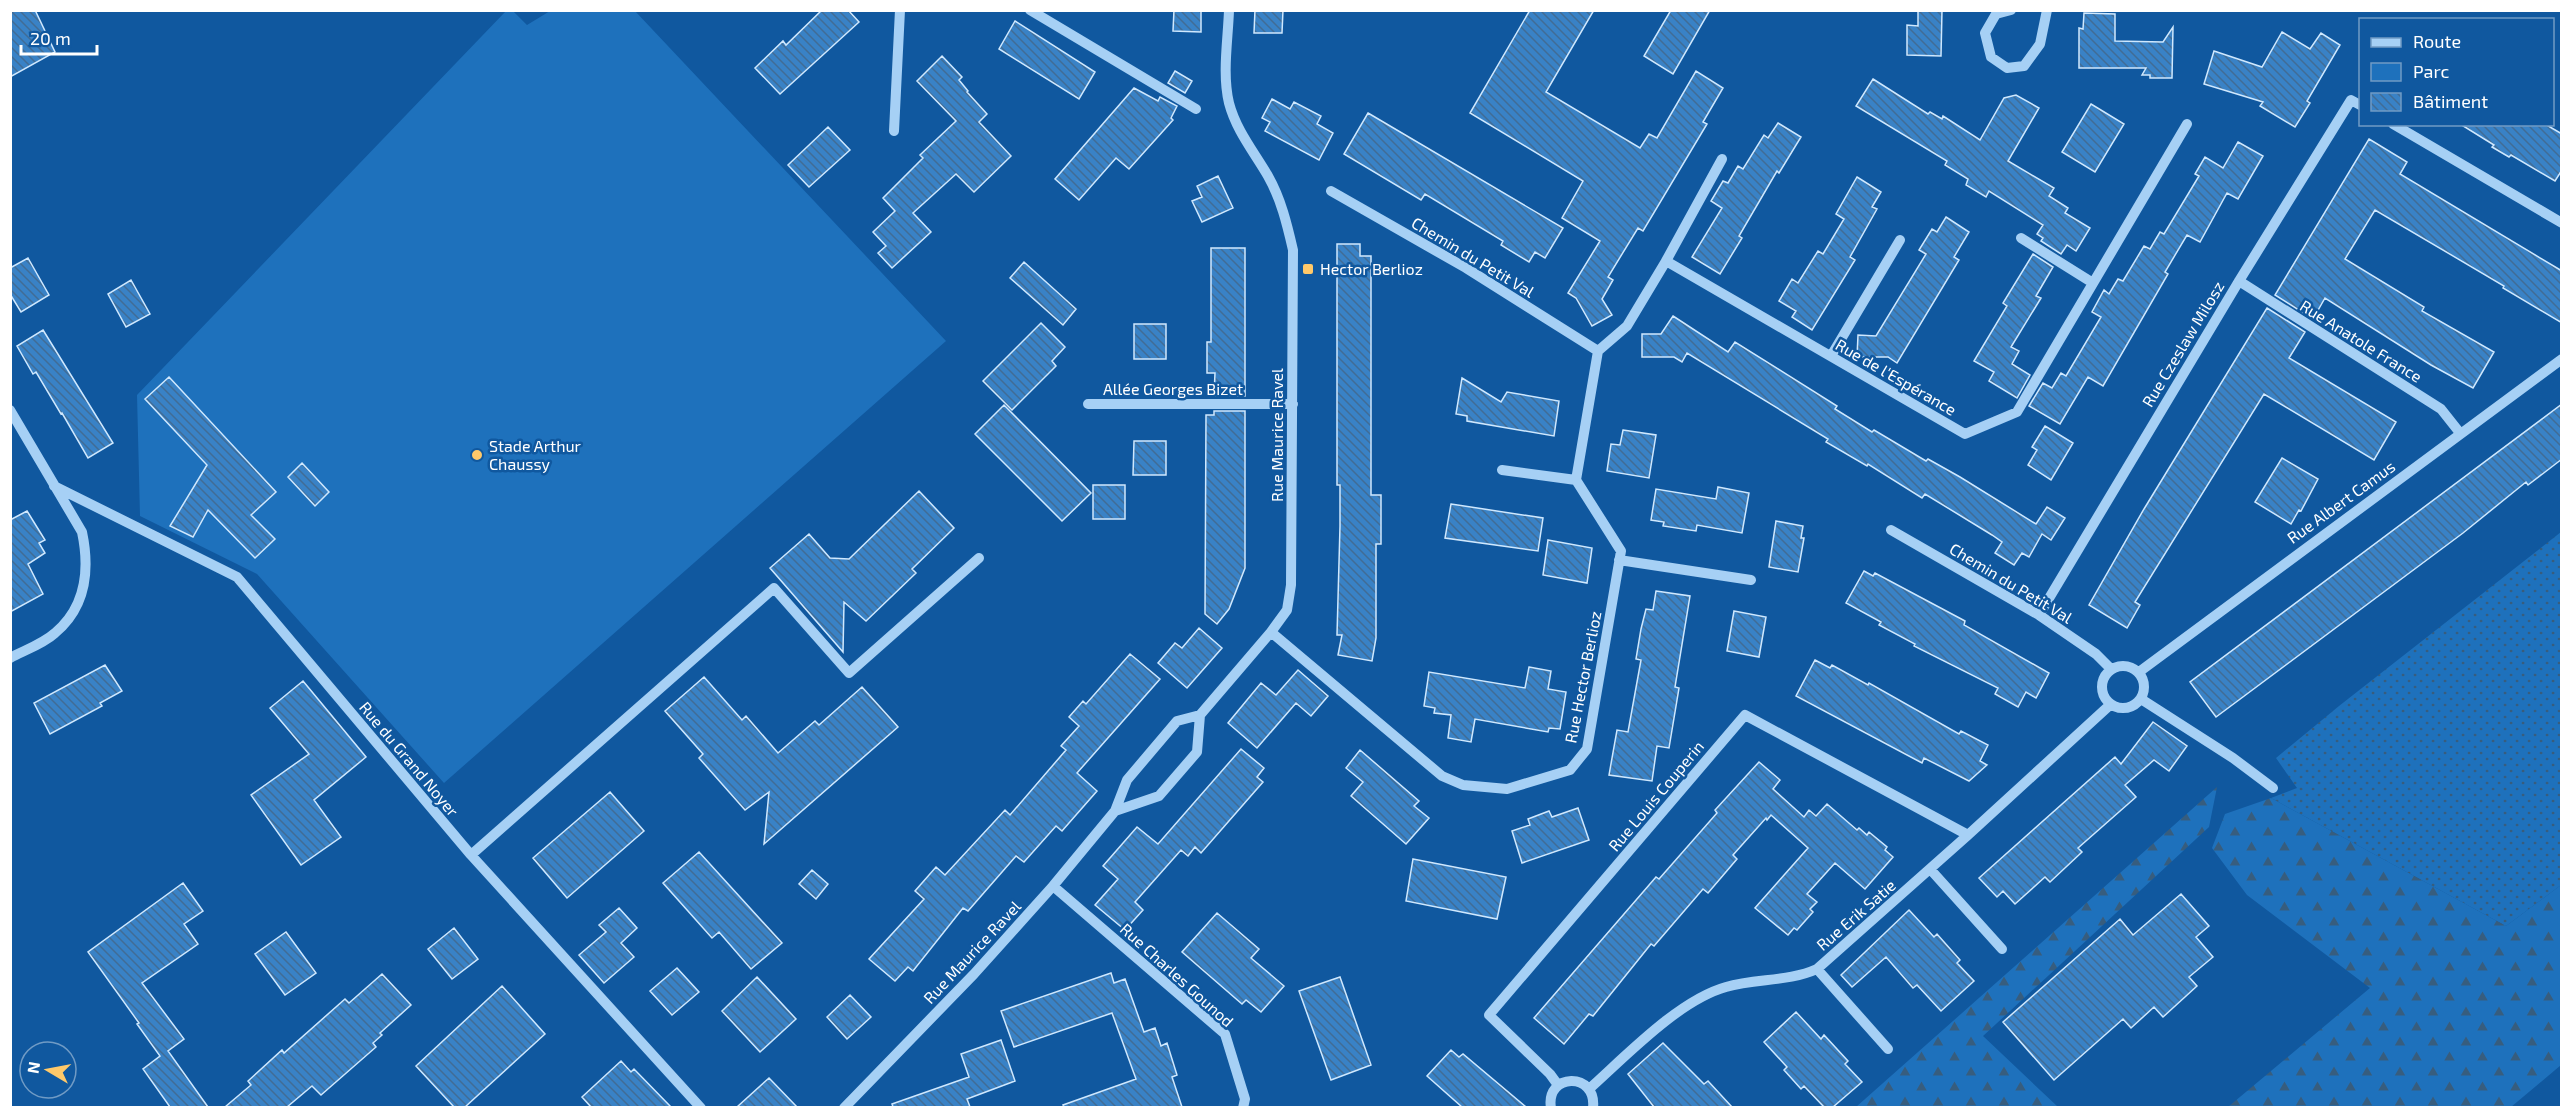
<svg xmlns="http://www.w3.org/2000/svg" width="2572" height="1118" font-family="'Exo 2',sans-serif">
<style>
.grass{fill:url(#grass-dots)}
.forest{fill:url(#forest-firs)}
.park{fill:#1e71bc}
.building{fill:url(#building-back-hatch);stroke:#cfe8fe;stroke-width:1.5}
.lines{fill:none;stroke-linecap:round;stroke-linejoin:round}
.minor{stroke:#a6d0f5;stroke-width:10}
.poi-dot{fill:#ffc96a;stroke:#10589f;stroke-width:2}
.labels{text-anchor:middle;stroke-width:5;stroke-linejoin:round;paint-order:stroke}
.street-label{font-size:16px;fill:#fff;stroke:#10589f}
.poi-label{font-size:16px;fill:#fff;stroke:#10589f;text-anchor:start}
</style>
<defs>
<pattern id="grass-dots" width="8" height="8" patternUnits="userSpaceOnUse" patternTransform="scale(1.5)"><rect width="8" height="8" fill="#1e71bc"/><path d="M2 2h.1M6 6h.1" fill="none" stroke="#375d7e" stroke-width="1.8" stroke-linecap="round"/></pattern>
<pattern id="forest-firs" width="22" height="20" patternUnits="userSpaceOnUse" patternTransform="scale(1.5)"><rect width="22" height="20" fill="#1e71bc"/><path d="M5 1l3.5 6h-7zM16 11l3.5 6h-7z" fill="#375d7e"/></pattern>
<pattern id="building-back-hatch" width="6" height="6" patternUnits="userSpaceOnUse" patternTransform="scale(1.5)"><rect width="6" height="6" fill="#3982c6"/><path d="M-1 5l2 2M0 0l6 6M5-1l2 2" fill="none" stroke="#416c95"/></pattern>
</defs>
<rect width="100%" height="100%" fill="#10589f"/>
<!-- grass -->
<path class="grass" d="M2561 532V885L2506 926 2271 798 2297 788 2276 758 2339 706Z"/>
<!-- forest -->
<path class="forest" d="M2217 787 2209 827 1983 1036 2058 1107H1856Z
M2271 798 2506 926 2561 885V1065L2511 1107H2228L2370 988 2247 895 2212 848 2225 814Z"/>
<!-- park -->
<path class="park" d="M506 11H513L527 25 550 11H635L946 341 444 783 257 574 140 516 137 395Z"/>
<!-- building -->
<path class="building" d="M10 10H35L55 52 10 77Z
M822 10H848L859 22 780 94 755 68 783 41 786 45Z
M1174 10H1201V32L1173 31Z
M1255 10H1283L1282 33H1254Z
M1530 10H1594L1546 92 1640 148 1649 134 1657 138 1696 71 1723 88 1703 122 1707 124 1643 231 1638 228 1608 277 1613 280 1602 299 1612 315 1592 326 1576 298 1568 293 1600 241 1562 218 1583 181 1470 113Z
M1671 10H1710L1673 74 1644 56Z
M1918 10H1942L1941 56 1907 55V25L1918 26Z
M2084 13 2115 14V41L2163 42 2173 27 2172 78H2150V75H2142L2146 68H2079V28L2083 29Z
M1015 21 1095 72 1079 99 999 49Z
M2282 32 2310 49 2321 33 2340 45 2307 101 2310 103 2295 127 2260 106 2263 102 2204 84 2214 51 2262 67Z
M942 56 962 77 959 80 968 91 967 92 987 114 979 122 1011 156 974 192 956 174 913 213 931 232 892 268 878 253 886 246 873 232 895 211 883 198 923 158 920 155 956 121 917 81Z
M1175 71 1192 81 1185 93 1168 83Z
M1873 79 1928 114 1930 112 1942 119 1943 116 1980 140 2004 98 2016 95 2039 108 2008 161 2054 188 2049 196 2068 208 2065 213 2090 228 2076 251 2067 245 2061 254 2041 241 2043 238 2037 234 2043 225 1989 191 1986 197 1966 185 1968 179 1945 165 1947 161 1856 106Z
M1134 88 1158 101 1160 97 1177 106 1171 118 1173 120 1129 169 1116 158 1079 200 1055 179Z
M1272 99 1290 109 1294 102 1321 116 1317 124 1333 133 1319 160 1265 131 1270 122 1262 118Z
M2091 104 2124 124 2095 172 2062 152Z
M1368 113 1563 228 1545 258 1535 252 1529 262 1501 245 1503 241 1425 194 1421 200 1344 154Z
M1778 123 1801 137 1779 173 1777 171 1739 236 1742 238 1720 274 1692 257 1722 208 1711 201 1723 181 1728 183 1738 166 1743 169 1764 135 1768 138Z
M2460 124H2545L2562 134V170L2555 181 2511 155 2509 157 2492 147 2494 145Z
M828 127 850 150 809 187 788 165Z
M2369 139 2407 162 2400 174 2562 271V323L2503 288 2504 286 2375 210 2345 259 2424 307 2422 311 2494 352 2473 388 2431 365 2325 298 2313 319 2275 295Z
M2238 142 2263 156 2238 199 2227 193 2200 242 2187 235 2165 272 2168 274 2103 386 2088 377 2060 424 2029 406 2043 383 2052 388 2061 373 2066 376 2101 317 2092 312 2104 290 2109 294 2118 279 2123 281 2144 246 2150 249 2160 232 2164 234 2199 176 2195 174 2205 157 2223 168Z
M1218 176 1233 208 1202 222 1192 201 1202 197 1197 186Z
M1857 177 1881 192 1872 207 1877 209 1850 257 1855 260 1812 330 1792 317 1796 311 1779 301 1792 279 1798 283 1818 251 1823 254 1844 219 1836 214Z
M1946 217 1969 232 1954 257 1959 260 1897 363 1888 357H1857L1858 335 1876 336 1926 254 1919 250 1932 229 1937 232Z
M1337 244H1360V256H1371V495H1381V544H1376V638L1372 661 1338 655 1342 635H1337L1340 526V485H1337Z
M1211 248H1245V396H1214L1215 373H1207V342H1211Z
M2033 254 2053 267 2036 296 2041 298 2011 347 2019 351 2012 364 2030 375 2017 398 1989 381 1994 372 1974 361 2007 306 2003 303Z
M28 258 49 295 21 312 10 294V268Z
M1024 262 1076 309 1063 325 1010 278Z
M131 280 150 314 126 327 108 294Z
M2267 308 2305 332 2289 358 2396 422 2374 460 2264 394 2135 602 2140 605 2127 628 2089 605 2144 509Z
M1673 316 1728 352 1735 342 1837 406 1835 409 1872 432 1874 430 1926 461 1928 459 1960 477 2036 524 2047 507 2065 518 2051 540 2042 534 2029 557 2022 553 2014 565 1995 553 2002 542 1992 535 1925 494 1922 498 1868 464 1867 466 1826 442 1828 439 1687 353 1682 362 1674 357H1642V334H1661Z
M1041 323 1065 347 1052 361 1056 366 1012 410 983 381Z
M1134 324H1166V359H1134Z
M43 330 113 443 88 458 62 413 61 414 36 372 33 374 17 346Z
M169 377 276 492 251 515 275 539 255 558 208 510 193 537 170 526 207 465 145 399Z
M1462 378 1501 402 1507 392 1559 401 1554 436 1467 421V416L1456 414Z
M2562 404V459L2528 485 2526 482 2463 533 2216 717 2190 682Z
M1004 405 1091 493 1062 521 975 434Z
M1214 411H1245V568L1229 609 1217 624 1205 614 1206 415H1214Z
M2045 426 2073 443 2051 480 2028 465 2037 450 2032 447Z
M1623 430 1656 435 1649 478 1607 471 1611 444 1620 445Z
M1134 441H1166V475H1133Z
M2282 458 2318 479 2301 511 2299 510 2291 524 2255 502Z
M302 463 329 492 315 506 288 477Z
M1093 485H1125V519H1093Z
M1718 487 1749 493 1742 533 1697 525 1696 531 1663 526 1664 522 1651 520 1656 489 1716 499Z
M919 491 954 528 912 569 916 573 866 621 844 602 843 652 770 568 809 534 830 558 849 559Z
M1451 504 1543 518 1538 551 1445 538Z
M27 511 45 540 39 543 45 553 28 564 43 594 10 612V520Z
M1776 521 1803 526 1801 538H1804L1798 572 1769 567Z
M1548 540 1592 548 1587 583 1543 575Z
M1864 571 1873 576 1875 573 1965 621 1964 625 2049 673 2036 698 2026 692 2018 707 1995 694 1998 688 1914 646 1915 644 1879 625 1881 622 1846 603Z
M1656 591 1690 596 1675 687 1679 688 1669 748 1657 746 1652 781 1609 775 1617 730 1628 732 1641 660 1636 659 1641 629 1646 609 1653 610Z
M1734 611 1766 617 1759 657 1727 651Z
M1199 628 1222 648 1187 688 1158 663 1175 643 1182 648Z
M1130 654 1160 679 1077 773 1097 791 1062 831 1056 826 1024 862 1016 856 968 911 963 908 913 971 908 967 895 981 869 959 924 899 915 891 936 867 945 875 1005 810 1010 815 1066 750 1061 746 1079 726 1069 717 1083 701 1086 704Z
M1815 660 1830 668 1832 665 1868 685 1869 683 1959 734 1961 731 1988 745 1980 761 1987 765 1969 781 1924 758 1922 763 1796 696Z
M105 665 122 691 100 703 102 706 50 734 34 703Z
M1529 667 1551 671 1548 689 1566 692 1560 729 1549 728 1548 732 1475 719 1471 742 1448 738 1451 715 1434 713 1435 708 1424 706 1429 672 1525 688Z
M1298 670 1328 696 1311 716 1296 703 1257 748 1228 723 1261 683 1276 695Z
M704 677 742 720 746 716 778 753 815 721 819 725 862 687 898 727 764 844 769 792 745 810 699 758 703 754 665 711Z
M303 681 366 757 314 800 341 837 301 865 251 795 309 754 270 708Z
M2153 722 2187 746 2169 771 2154 760 2125 785 2136 797 2078 848 2082 852 2050 882 2045 877 2015 904 2003 891 1997 897 1979 878 2115 757 2121 764Z
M1241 749 1264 768 1257 777 1263 782 1201 853 1195 847 1188 856 1181 850 1135 902 1143 910 1125 930 1095 905 1118 879 1103 866 1137 827 1158 844Z
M1360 750 1419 801 1414 806 1429 818 1406 844 1351 796 1363 782 1346 768Z
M1759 762 1780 780 1773 789 1804 817 1809 810 1816 816 1827 804 1857 830 1859 828 1867 835 1869 832 1887 847 1885 850 1893 857 1865 889 1835 863 1807 894 1817 902 1810 909 1813 912 1797 930 1794 928 1788 935 1755 908 1808 848 1771 815 1767 820 1766 818 1733 855 1737 859 1708 893 1703 889 1654 946 1651 944 1593 1016 1589 1014 1564 1044 1534 1018 1656 877 1659 879 1717 813 1715 810Z
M610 792 644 831 567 898 533 858Z
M1578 808 1589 840 1522 863 1512 831 1530 825 1528 819 1549 811 1552 817Z
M699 852 782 943 751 969 719 932 712 938 663 883Z
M1413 859 1506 877 1497 919 1406 901Z
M812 870 828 884 816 899 799 884Z
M183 883 203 911 184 924 198 944 142 983 184 1039 168 1051 208 1107H170L143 1069 160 1056 137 1024 139 1023 88 952Z
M2181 894 2209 926 2196 937 2213 957 2189 977 2197 986 2163 1017 2154 1007 2131 1028 2123 1019 2054 1080 2003 1022 2120 919 2133 935Z
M619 908 637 928 621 943 634 957 604 983 579 955 606 932 599 925Z
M1909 910 1934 937 1937 934 1960 960 1957 963 1974 981 1941 1011 1917 985 1913 988 1886 957 1852 987 1841 975Z
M1217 913 1259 949 1251 958 1284 986 1261 1012 1246 1000 1242 1004 1182 952Z
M454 928 478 959 452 979 428 949Z
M286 932 316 973 285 995 255 954Z
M677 968 699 992 672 1015 650 991Z
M1111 973 1114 983 1125 979 1144 1032 1155 1028 1161 1046 1167 1043 1177 1075 1172 1077 1182 1107H1064L1063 1105 1136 1079 1112 1013 1014 1047 1001 1011Z
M382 974 411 1005 380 1033 382 1035 373 1043 376 1047 321 1095 312 1086 287 1107H225L251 1085 248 1081 282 1050 284 1053 345 999 349 1003Z
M757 977 796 1019 760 1052 722 1011Z
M1340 977 1371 1065 1331 1080 1299 991Z
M502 986 545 1034 465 1107H454L416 1066Z
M850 995 871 1017 847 1039 827 1017Z
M1796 1012 1821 1039 1824 1035 1848 1061 1845 1064 1862 1082 1833 1107H1824L1804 1086 1801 1089 1784 1070 1787 1067 1764 1042Z
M1001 1040 1015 1081 967 1099 970 1107H893L892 1104 969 1077 961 1054Z
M1663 1043 1704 1084 1708 1081 1732 1107H1654L1628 1074Z
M1451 1050 1459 1057 1463 1054 1526 1107H1462L1427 1076Z
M621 1061 631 1072 634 1069 671 1107H591L582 1097Z
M769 1078 797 1107H737Z"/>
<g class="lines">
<!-- minor -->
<path class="minor" d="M1030 10 1196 109
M2011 10 1996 14 1985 33 1991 57 2007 68 2024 66 2040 44 2047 10
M2393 124 2562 223
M894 131 900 10
M1331 191 1466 268 1598 351
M2021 238 2093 283
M1666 261 1722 159
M2239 281 2441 409 2460 433
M1598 351 1627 326 1666 261 1965 434 2017 412 2187 124
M1831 356 1900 240
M1088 404H1293
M10 410 82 532C90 570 86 607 55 633 43 644 25 650 10 658
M1502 470 1576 480
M54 486 237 577 471 855 701 1108
M1891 530 2039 615 2096 654 2111 669
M1619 560 1751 580
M2039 615 2239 281 2351 100 2360 105
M1271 632 1442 776 1463 785 1507 789 1570 770 1587 749 1621 551 1576 480 1598 351
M2102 687a21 21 0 1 1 42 0a21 21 0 1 1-42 0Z
M2139 672 2562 359
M2141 699 2233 758 2273 788
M1115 811 1159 796 1197 752 1200 715
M471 855 774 588 849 673 979 558
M1930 869 2002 949
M1053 886 1225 1034 1245 1099 1243 1108
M1817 969 1888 1049
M1558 1085 1550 1074 1489 1015 1745 715 1968 835
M1589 1089C1626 1056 1679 1000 1726 987 1756 978 1788 982 1817 969L1968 835 2111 704
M844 1108 974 974 1053 886 1115 811 1127 780 1177 721 1200 715 1271 632 1287 610 1291 585 1293 250C1287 224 1281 199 1268 176 1254 152 1236 130 1229 103 1222 74 1228 40 1229 10
M1551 1108C1545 1073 1597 1071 1593 1108"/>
</g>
<!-- markers -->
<g class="poi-dot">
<rect x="1302" y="263" width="12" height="12" rx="3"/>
<circle cx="477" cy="455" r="6"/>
</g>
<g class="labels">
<!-- street labels -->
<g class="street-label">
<text transform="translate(1473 257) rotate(31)" y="6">Chemin du Petit Val</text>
<text transform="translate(2361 341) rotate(32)" y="6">Rue Anatole France</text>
<text transform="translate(2183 344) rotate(-59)" y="6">Rue Czeslaw Milosz</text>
<text transform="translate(1896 377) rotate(30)" y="6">Rue de l'Espérance</text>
<text x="1173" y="395">Allée Georges Bizet</text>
<text transform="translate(1277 435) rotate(-90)" y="6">Rue Maurice Ravel</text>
<text transform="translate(2341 502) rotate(-36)" y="6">Rue Albert Camus</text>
<text transform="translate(2011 583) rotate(31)" y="6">Chemin du Petit Val</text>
<text transform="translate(1583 677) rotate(-79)" y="6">Rue Hector Berlioz</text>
<text transform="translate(409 759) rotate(50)" y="6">Rue du Grand Noyer</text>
<text transform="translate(1656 796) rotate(-50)" y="6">Rue Louis Couperin</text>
<text transform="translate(1856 915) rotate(-41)" y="6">Rue Erik Satie</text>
<text transform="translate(972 952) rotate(-47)" y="6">Rue Maurice Ravel</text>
<text transform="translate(1177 975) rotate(42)" y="6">Rue Charles Gounod</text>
</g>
<!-- poi labels -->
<g class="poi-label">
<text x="1320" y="275">Hector Berlioz</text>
<text x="489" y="452">Stade Arthur<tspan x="489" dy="18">Chaussy</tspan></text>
</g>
</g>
<!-- border -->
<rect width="2572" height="1118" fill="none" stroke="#ffffff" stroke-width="24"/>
<!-- legend -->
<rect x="2359" y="18" width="195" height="108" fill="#10589f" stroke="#709bc5" stroke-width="1.5"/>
<rect x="2371" y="38" width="30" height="9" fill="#a6d0f5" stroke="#709bc5" stroke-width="1.5"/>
<text x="2413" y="48" font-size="18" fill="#ffffff">Route</text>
<rect x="2371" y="63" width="30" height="18" fill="#1e71bc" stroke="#709bc5" stroke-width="1.5"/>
<text x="2413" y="78" font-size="18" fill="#ffffff">Parc</text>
<rect x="2371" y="93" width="30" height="18" fill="url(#building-back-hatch)" stroke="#709bc5" stroke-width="1.5"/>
<text x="2413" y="108" font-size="18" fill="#ffffff">Bâtiment</text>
<!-- north arrow -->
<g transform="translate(48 1070) rotate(280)"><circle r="28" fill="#10589f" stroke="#709bc5" stroke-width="1.5"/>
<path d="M0-4.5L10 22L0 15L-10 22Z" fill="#ffc96a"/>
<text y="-9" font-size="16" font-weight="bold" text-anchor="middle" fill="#ffffff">N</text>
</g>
<!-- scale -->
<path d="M21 45v9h76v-9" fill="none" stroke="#ffffff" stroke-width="3"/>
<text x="30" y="45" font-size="18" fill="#ffffff" stroke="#10589f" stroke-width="4.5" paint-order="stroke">20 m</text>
</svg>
